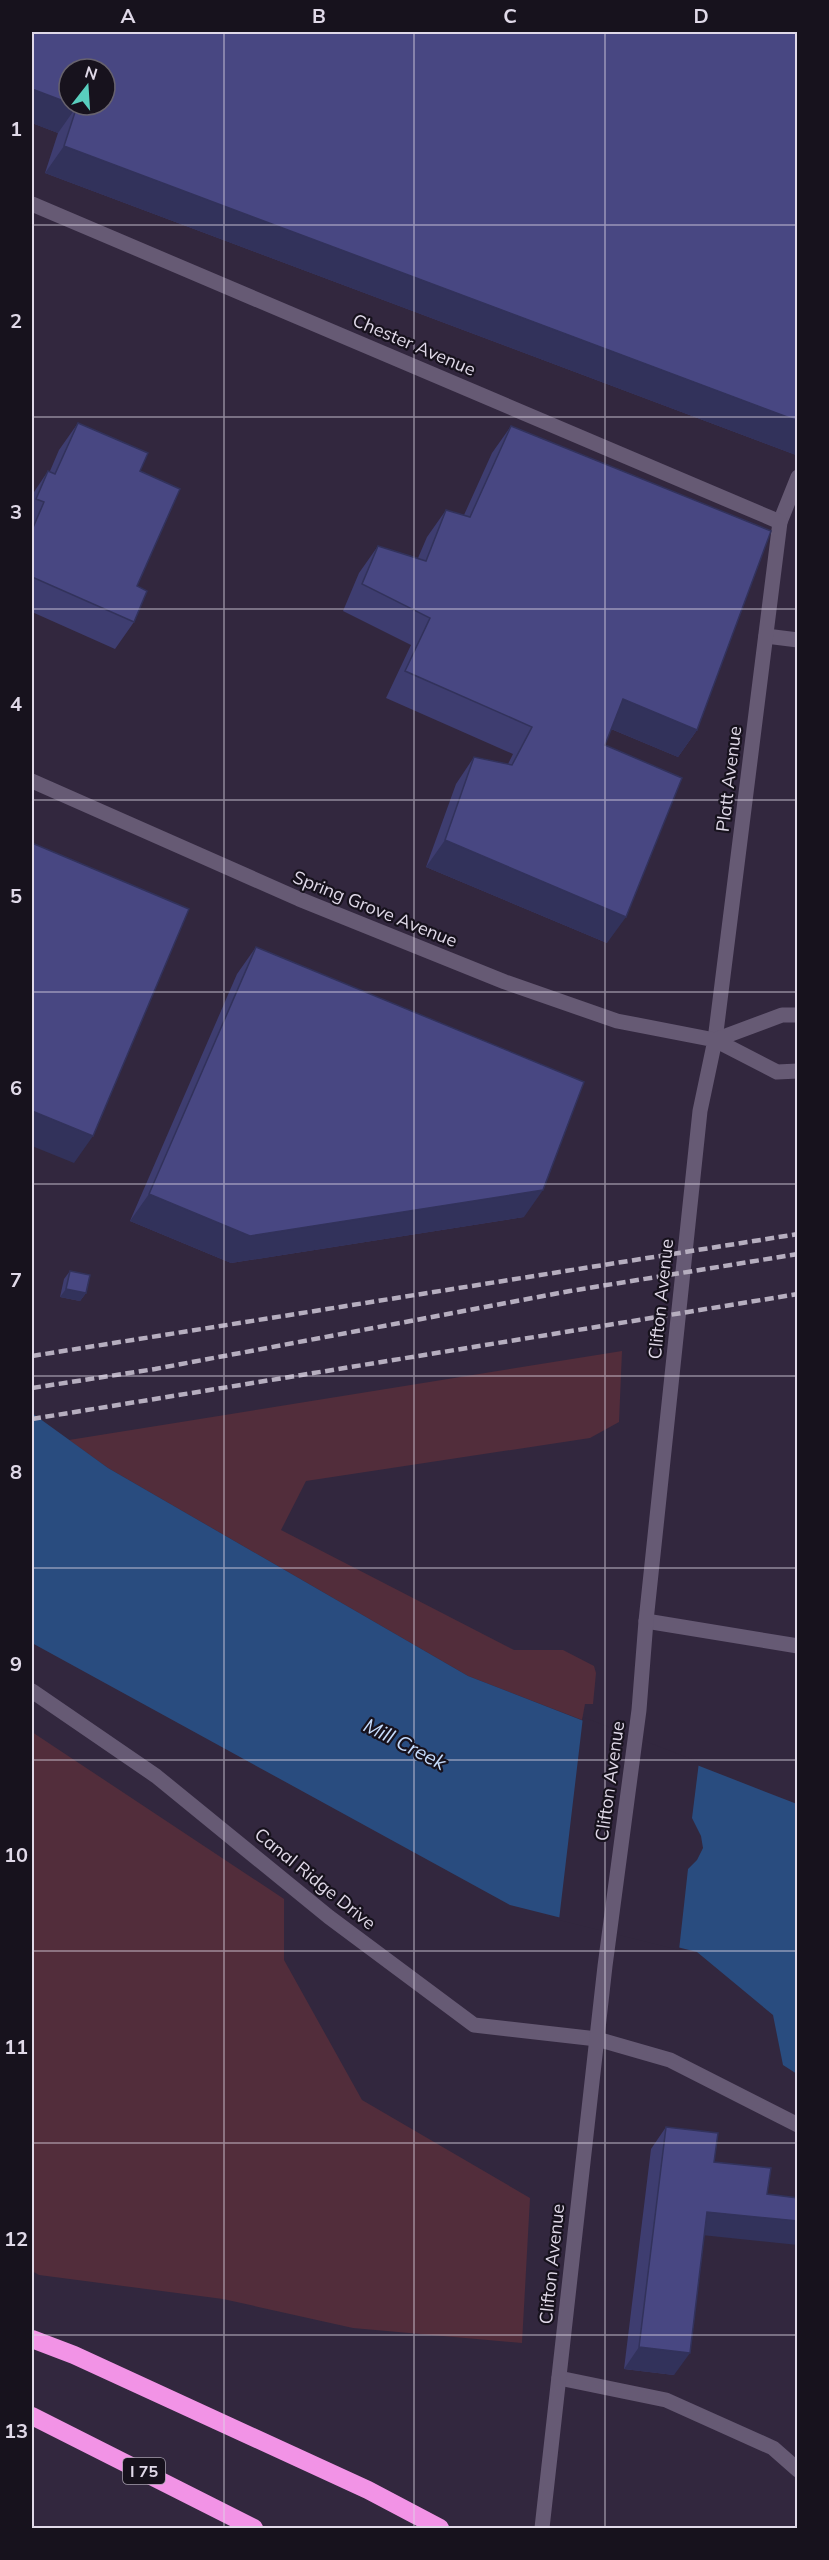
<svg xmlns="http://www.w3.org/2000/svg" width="829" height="2560" font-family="Mulish,sans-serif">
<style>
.green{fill:#522d3b}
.water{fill:#294c7f}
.pier{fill:#32273e}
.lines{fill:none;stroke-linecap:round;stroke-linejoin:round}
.lane{stroke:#665a74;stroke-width:15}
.street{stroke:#665a74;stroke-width:15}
.secondary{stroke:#665a74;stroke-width:15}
.highway{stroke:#f293e6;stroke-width:18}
.rail{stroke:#b6aebf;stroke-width:4.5;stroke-dasharray:9 4.5;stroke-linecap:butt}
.wall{fill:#3e3d70}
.shaded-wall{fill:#32325b}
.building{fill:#484782;stroke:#32325b;stroke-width:1.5}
.grid{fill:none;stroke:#e0d9e8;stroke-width:1.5;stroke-opacity:0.55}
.labels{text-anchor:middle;stroke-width:4.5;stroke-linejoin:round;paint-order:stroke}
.shield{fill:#17121d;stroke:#a49dab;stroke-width:1.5}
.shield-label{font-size:16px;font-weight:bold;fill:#e0d9e8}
.street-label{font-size:18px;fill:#e0d9e8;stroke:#17121d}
.water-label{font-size:20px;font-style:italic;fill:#c6dcfc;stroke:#17121d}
.neatline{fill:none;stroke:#e0d9e8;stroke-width:2}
.grid-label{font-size:20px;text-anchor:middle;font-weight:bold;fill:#e0d9e8}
</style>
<rect width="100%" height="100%" fill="#32273e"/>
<!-- green -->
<path class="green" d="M622 1351 619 1422 590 1438 306 1481 281 1530 514 1650H563L594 1666 596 1673 593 1704H585L582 1720 468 1676 108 1468 69 1440Z
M32 1732 284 1899V1960L362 2100 530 2198 522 2343 353 2328 223 2299 39 2275 32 2271Z"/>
<!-- water -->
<path class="water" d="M32 1413 108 1468 468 1676 797 1804V2074L783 2065 773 2015 697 1952 510 1905 32 1643Z"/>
<!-- pier -->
<path class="pier" d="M583 1717 699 1762 692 1818 701 1836 703 1848 697 1860 688 1869 679 1950 559 1920Z"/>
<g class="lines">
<!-- lane -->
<path class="lane" d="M780 522 798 477
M766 636 798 640
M32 1691 156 1776 329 1917 474 2025 597 2039 670 2060 798 2125
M559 2378 666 2400 773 2448 798 2470"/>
<!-- street -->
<path class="street" d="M32 204 780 522 715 1040
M646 1621 798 1646"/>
<!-- secondary -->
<path class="secondary" d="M32 781 299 899 505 982 617 1021 715 1040 777 1072 798 1071
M715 1040 782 1015H798
M542 2528 605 1966 639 1710 646 1621 700 1111 715 1040"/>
<!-- highway -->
<path class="highway" d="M32 2339 74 2355 368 2490 440 2528
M32 2416 254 2528"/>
<!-- rail -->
<path class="rail" d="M32 1356 798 1234
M32 1388 155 1369 570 1291 798 1254
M32 1419 798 1294"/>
</g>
<!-- wall -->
<path class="wall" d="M32 32H798V452L796 455 45 173 58 133 32 123Z
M78 423 140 471 137 586 134 622 115 649 32 612V495L48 471H50L59 450Z
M511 426 697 730 678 757 611 729 605 745 607 943 426 867 456 784 474 757 508 764 513 754 386 698 411 645 343 611 359 573 378 546 418 558 427 537 446 510 464 515 492 453Z
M256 947 524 1217 231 1263 130 1221 237 974Z
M70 1271 86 1293 80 1301 60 1297 64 1279Z
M666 2127 714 2162 704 2235 674 2375 624 2369 651 2149Z"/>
<!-- shaded-wall -->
<path class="shaded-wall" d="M32 89 69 103V105L77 106 58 133 32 123Z
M64 146 798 421V452L796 455 45 173Z
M623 699 697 730 678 757 604 726Z
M445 840 626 917 607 943 426 867Z
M32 1111 93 1136 74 1163 32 1146Z
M543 1190 524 1217 231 1263 130 1221 149 1194Z
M66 1289 86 1293 80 1301 60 1297Z
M707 2212 798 2221V2245L692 2234Z
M639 2347 690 2353 674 2375 624 2369Z"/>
<!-- building -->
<path class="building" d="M32 32H798V421L64 146 77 106 74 105H105V69H69V103L32 89Z
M78 423 148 453 140 471 180 489 137 586 147 591 134 622 32 577V530L44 502 36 499 48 471 55 474Z
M511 426 771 531 697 730 623 699 605 745 682 778 626 917 445 840 474 757 512 765 532 727 405 671 430 618 362 584 378 546 426 561 446 510 470 517Z
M32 843 189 909 93 1136 32 1111Z
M256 947 584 1082 543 1190 250 1236 149 1194Z
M70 1271 90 1275 86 1293 66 1289Z
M666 2127 718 2133 714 2162 771 2168 767 2194 798 2198V2221L707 2212 690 2353 639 2347Z"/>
<!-- grid -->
<path class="grid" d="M224 32V2528M414 32V2528M605 32V2528M32 225H798M32 417H798M32 609H798M32 800H798M32 992H798M32 1184H798M32 1376H798M32 1568H798M32 1760H798M32 1951H798M32 2143H798M32 2335H798"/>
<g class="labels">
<!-- shield labels -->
<rect class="shield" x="123" y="2458" width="42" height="26" rx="4.5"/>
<g class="shield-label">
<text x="144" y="2477">I 75</text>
</g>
<!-- street labels -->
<g class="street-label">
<text transform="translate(414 345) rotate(23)" y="6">Chester Avenue</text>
<text transform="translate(729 779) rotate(-83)" y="6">Platt Avenue</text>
<text transform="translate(375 909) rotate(22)" y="6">Spring Grove Avenue</text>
<text transform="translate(661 1299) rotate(-84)" y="6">Clifton Avenue</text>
<text transform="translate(610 1781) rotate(-82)" y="6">Clifton Avenue</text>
<text transform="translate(315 1879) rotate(39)" y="6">Canal Ridge Drive</text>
<text transform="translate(552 2264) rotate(-84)" y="6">Clifton Avenue</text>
</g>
<!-- water labels -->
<g class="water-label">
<text transform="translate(405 1744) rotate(27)" y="7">Mill Creek</text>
</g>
</g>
<!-- border -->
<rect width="829" height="2560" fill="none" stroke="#17121d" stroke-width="66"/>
<!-- north arrow -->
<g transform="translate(87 87) rotate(17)"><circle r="28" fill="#17121d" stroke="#67626e" stroke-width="1.5"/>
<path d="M0-4.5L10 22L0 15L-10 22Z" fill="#59cebe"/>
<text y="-9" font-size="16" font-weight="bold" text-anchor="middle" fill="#e0d9e8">N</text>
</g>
<rect x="33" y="33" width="763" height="2494" class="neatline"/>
<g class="grid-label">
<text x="128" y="23">A</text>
<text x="319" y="23">B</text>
<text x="510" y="23">C</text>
<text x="701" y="23">D</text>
<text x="16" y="136">1</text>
<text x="16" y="328">2</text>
<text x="16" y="519">3</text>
<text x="16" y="711">4</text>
<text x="16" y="903">5</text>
<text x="16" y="1095">6</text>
<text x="16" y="1287">7</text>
<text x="16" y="1479">8</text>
<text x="16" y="1671">9</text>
<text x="16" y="1862">10</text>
<text x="16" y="2054">11</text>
<text x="16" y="2246">12</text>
<text x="16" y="2438">13</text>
</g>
</svg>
